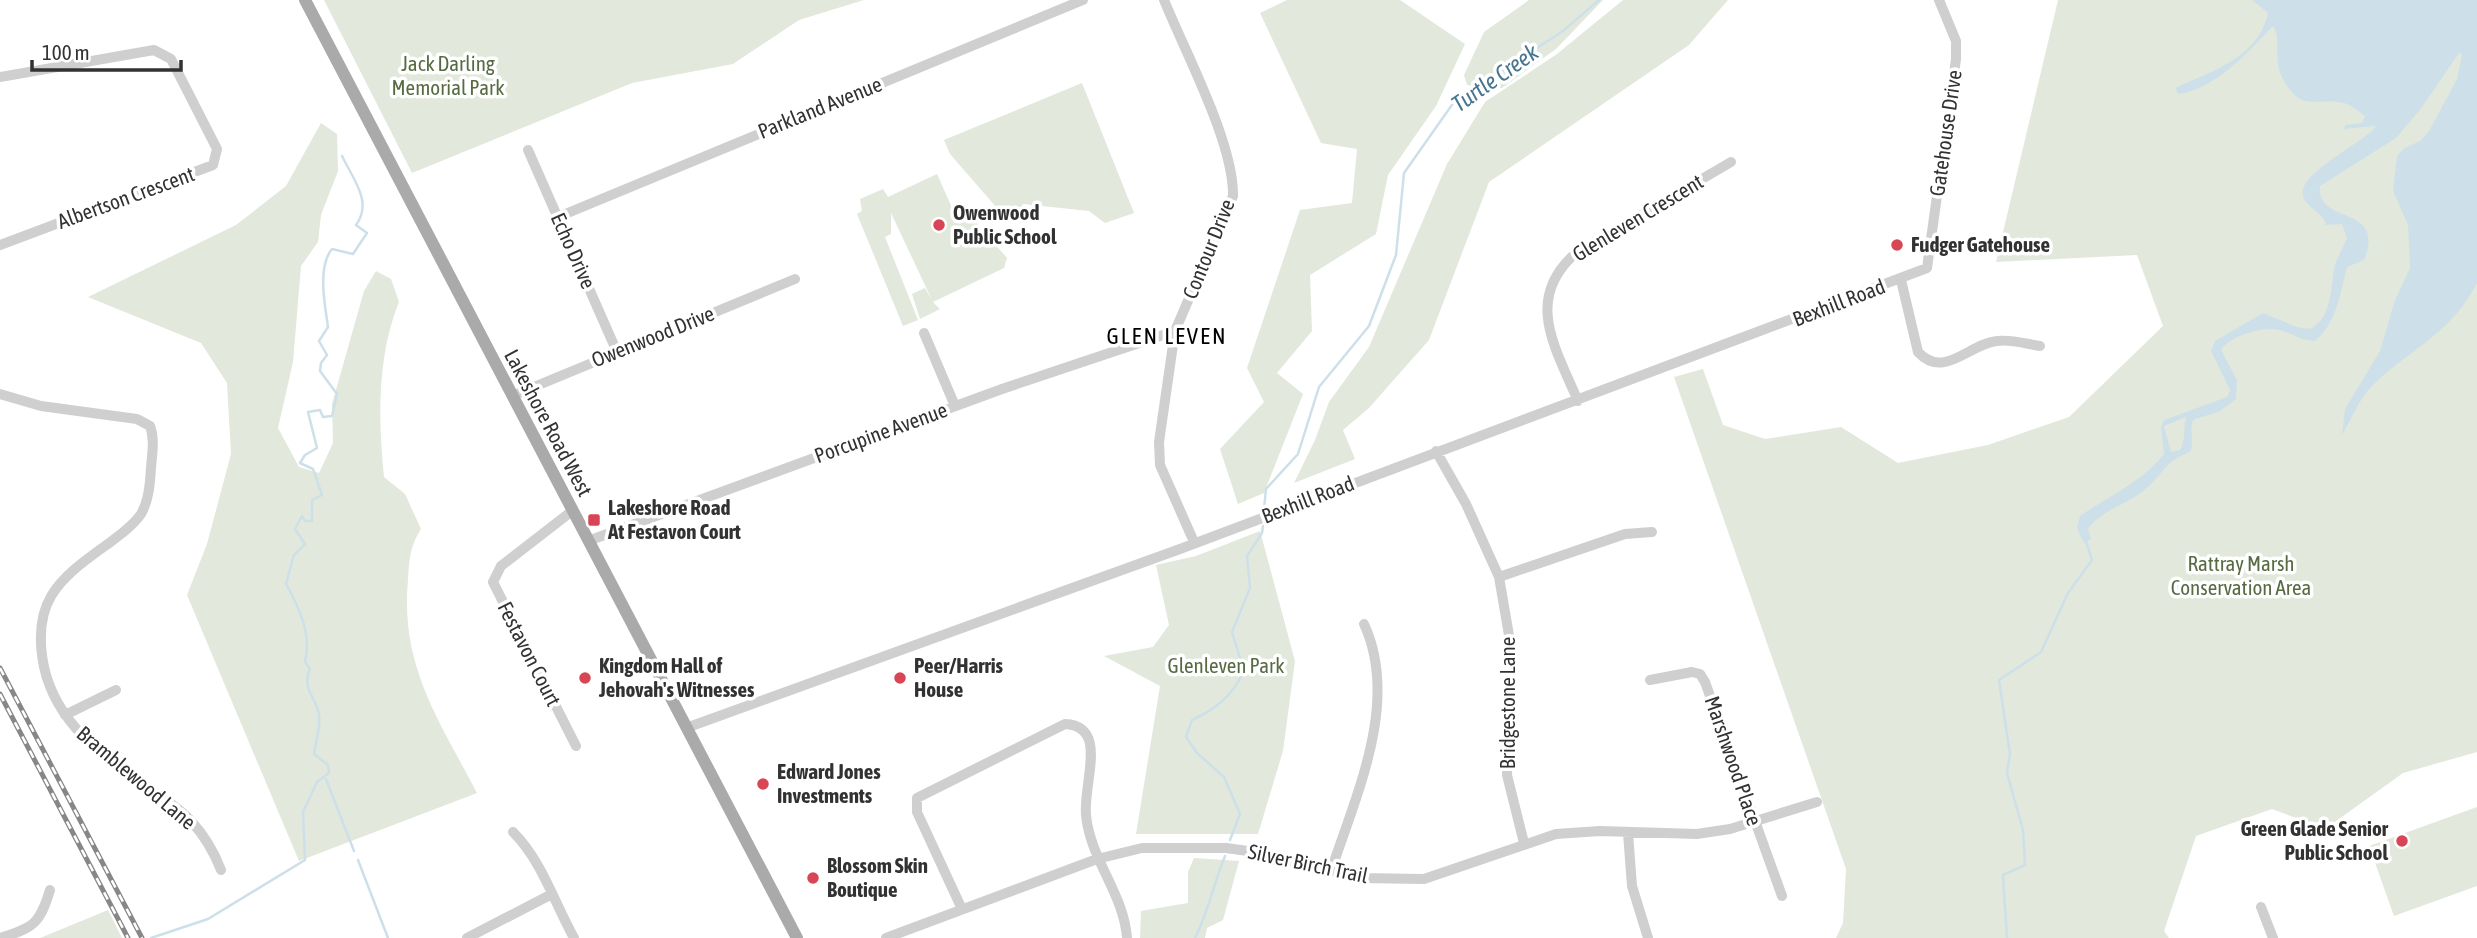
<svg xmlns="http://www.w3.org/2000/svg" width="2477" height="938" font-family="'Asap Condensed',sans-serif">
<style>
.green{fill:#e2e8dc}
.water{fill:#cde0e9;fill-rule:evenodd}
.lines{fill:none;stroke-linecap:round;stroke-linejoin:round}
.stream{stroke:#cde0e9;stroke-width:2.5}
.minor{stroke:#cfcfcf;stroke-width:10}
.major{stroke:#aaa;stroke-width:12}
.rail-casing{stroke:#878787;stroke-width:5}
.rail{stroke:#fff;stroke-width:2.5;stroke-dasharray:8;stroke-linecap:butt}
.poi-dot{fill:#d84655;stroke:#fff;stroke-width:2.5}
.labels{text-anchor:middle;stroke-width:7;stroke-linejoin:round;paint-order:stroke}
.park-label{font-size:21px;fill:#576b42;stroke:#fff}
.street-label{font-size:21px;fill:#323232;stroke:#fff}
.poi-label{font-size:21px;font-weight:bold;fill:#323232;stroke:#fff;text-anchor:start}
.water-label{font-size:23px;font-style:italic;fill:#46758f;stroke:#fff}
.neighbourhood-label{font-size:23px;letter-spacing:2px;fill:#000;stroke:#fff}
</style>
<rect width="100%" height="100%" fill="#fff"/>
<!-- green -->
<path class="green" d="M324 0H864L799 20 733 64 632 83 412 173Z
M1287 0H1400L1465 44 1436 106 1388 175 1376 234 1310 275 1312 331 1277 373 1303 394 1264 493 1238 504 1220 449 1264 402 1247 368 1300 210 1352 203 1357 149 1321 143 1260 13Z
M1529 0H1603L1556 49 1502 88 1467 85 1464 75 1484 32Z
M1623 0H1728L1689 45 1489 182 1429 340 1369 408 1343 430 1355 459 1294 483 1315 440 1329 402 1369 347 1447 164 1485 102 1557 54Z
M2058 0H2477V752L2403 773 2325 829 2272 809 2196 836 2164 931 2169 938H1836L1843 923 1846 869 1674 377 1703 369 1723 425 1765 439 1841 427 1898 463 1988 445 2069 417 2163 326 2137 255 1996 262Z
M1082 83 1134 213 1105 223 1089 211 1023 204 1010 223 950 154 944 140Z
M321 123 337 134 338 171 321 215 318 242 301 266 293 362 278 428 299 467 319 473 333 443 332 404 364 291 376 271 391 279 399 302C377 356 378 419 384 477L405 494 421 529C410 546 409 560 408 580 400 666 439 720 477 793L299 861 187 595 207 544 231 454 227 383 201 343 88 297 236 225 286 186Z
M937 174 957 219 967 212 1007 258 1004 268 933 302 940 309 920 319 912 294 925 288 932 300 891 213V234L885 237 918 320 903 326 857 214 862 211 860 199 883 189 888 197Z
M1260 531 1295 661 1283 751 1258 834H1136L1160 686 1104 656 1153 647 1169 625 1156 565 1196 556Z
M2477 807V886L2394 916 2369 846Z
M1194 858 1239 861 1223 920 1207 928 1205 938H1140L1141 911 1188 903V872Z
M108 910 122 938H40Z"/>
<!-- water -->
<path class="water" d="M2252 0H2477V283C2449 337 2408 349 2370 388 2359 400 2351 420 2342 435L2345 409 2380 351 2395 300 2410 268 2408 225 2393 191 2397 156 2403 149 2420 141 2429 131 2457 79 2462 54 2459 53 2420 110 2396 138 2320 186C2316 226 2387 203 2364 260L2347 267C2340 294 2337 322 2315 341 2302 341 2295 335 2283 331 2266 325 2230 335 2221 350L2237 380 2236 399 2220 411 2193 420C2189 431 2195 441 2190 452 2166 461 2165 471 2148 487 2129 505 2103 508 2088 529L2091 539 2084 543 2077 528 2080 516C2110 495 2141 483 2164 454L2161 428 2164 420 2227 397 2230 390 2211 351 2215 341 2263 313 2297 327 2310 329C2331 319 2331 289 2334 269 2336 259 2343 248 2347 238L2342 224 2326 225C2323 212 2307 209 2303 196 2297 173 2364 143 2376 126L2344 129 2345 125 2362 123 2365 116C2360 113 2353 106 2347 104 2316 95 2301 117 2281 75 2273 59 2282 40 2273 26 2248 52 2216 89 2178 94L2175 88C2212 71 2258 58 2268 13ZM2186 417C2183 429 2186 439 2180 450L2171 452 2164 426Z"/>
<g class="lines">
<!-- stream -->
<path class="stream" d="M1264 509 1266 489 1298 454 1319 387 1369 326 1396 255 1404 173 1454 102 1563 31 1599 0
M326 779 354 851
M1230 840 1240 814 1224 777 1197 753 1186 737 1192 720C1216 709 1232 696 1244 671L1232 632 1250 588 1247 556 1262 533 1263 526
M358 860 388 938
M151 938 208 919 305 860 303 812 317 782 329 773 328 765 314 754C316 742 322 721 318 710 313 695 302 686 310 669L305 662C312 635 299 607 286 584L294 555 305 544 295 529 302 516 305 521H312V500L322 495 313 469 300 463 305 455 317 448 308 412 320 410 323 417 332 416 337 394 320 371 321 363 327 355 319 341 328 327C325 305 317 267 332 249L353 254 367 233 356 225C373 202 353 179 342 156
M1195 938C1208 912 1214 883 1225 856
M2007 938 2003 875 2025 865 2023 830 2007 773 2010 754 1999 680 2041 652 2068 593 2092 560 2086 541"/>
<!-- minor -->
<path class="minor" d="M1164 0C1185 52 1234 143 1233 196L1175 331 1159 442 1160 465 1194 542
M0 77 154 50 171 59 217 149 213 165 0 245
M528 150 617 352
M558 217 1083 0
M1901 280 1918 352C1944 380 1968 344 1997 341 2010 339 2027 344 2040 346
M924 333 955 406
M0 394 41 406 137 419 150 426C155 439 152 454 151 468 150 483 149 500 141 514 132 527 117 537 105 546 57 580 31 603 44 667 57 726 107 759 153 791 166 800 180 809 191 821 204 835 214 852 221 870
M512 396 795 279
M1578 401C1555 347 1523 298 1577 252L1731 162
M1436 451 1466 504 1499 577 1511 647 1507 775 1524 843
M572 511 501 566 493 582 576 746
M588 541 1002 389 1175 331
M1499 577 1625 534 1652 532
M1650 680 1692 672 1700 674 1705 682 1782 896
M65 715 116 690
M686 728 1180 549 1927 268 1956 59V41L1939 0
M513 832C542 861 554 902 574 938
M1628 833 1632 886 1648 938
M1331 871C1356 795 1400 702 1364 624
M961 907 917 812V798L1065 724C1109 726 1083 782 1086 815 1090 859 1124 894 1127 938
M2261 907 2273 938
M0 938C34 928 40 923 50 890
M467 938 550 895
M886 938 1097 859 1142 848H1226L1255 852 1359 878 1424 879 1556 834 1600 831 1697 834 1730 829 1817 802"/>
<!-- major -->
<path class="major" d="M305 0 797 938"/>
<!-- rail casing -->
<g class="rail-casing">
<path id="rail" d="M0 668 142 938
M0 694 128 938"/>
</g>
<!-- rail -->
<use href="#rail" class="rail"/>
</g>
<!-- markers -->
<g class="poi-dot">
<circle cx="939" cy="225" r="7"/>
<circle cx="1897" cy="245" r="7"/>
<rect x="587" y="513" width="14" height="14" rx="3.5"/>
<circle cx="585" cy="678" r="7"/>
<circle cx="900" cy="678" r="7"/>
<circle cx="763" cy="784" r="7"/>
<circle cx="2402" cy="841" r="7"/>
<circle cx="813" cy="878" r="7"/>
</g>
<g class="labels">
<!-- park labels -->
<g class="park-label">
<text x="448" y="71">Jack Darling<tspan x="448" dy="24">Memorial Park</tspan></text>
<text x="2241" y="571">Rattray Marsh<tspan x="2241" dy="24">Conservation Area</tspan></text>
<text x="1226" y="673">Glenleven Park</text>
</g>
<!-- street labels -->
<g class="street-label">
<text transform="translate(820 108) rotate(-22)" y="7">Parkland Avenue</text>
<text transform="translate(1946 133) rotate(-82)" y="7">Gatehouse Drive</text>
<text transform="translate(126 198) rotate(-20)" y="7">Albertson Crescent</text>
<text transform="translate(1638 218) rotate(-31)" y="7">Glenleven Crescent</text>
<text transform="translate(1209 249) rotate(-68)" y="7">Contour Drive</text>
<text transform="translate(573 251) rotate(66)" y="7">Echo Drive</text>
<text transform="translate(1839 303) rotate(-21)" y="7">Bexhill Road</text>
<text transform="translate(653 337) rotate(-22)" y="7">Owenwood Drive</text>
<text transform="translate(548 423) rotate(62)" y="7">Lakeshore Road West</text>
<text transform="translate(881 433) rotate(-20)" y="7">Porcupine Avenue</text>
<text transform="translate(1308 500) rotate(-21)" y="7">Bexhill Road</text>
<text transform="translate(529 654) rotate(63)" y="7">Festavon Court</text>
<text transform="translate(1508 703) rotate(-90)" y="7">Bridgestone Lane</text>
<text transform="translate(1733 761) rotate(71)" y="7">Marshwood Place</text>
<text transform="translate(136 778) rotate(40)" y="7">Bramblewood Lane</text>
<text transform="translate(1308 864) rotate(12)" y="7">Silver Birch Trail</text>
</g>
<!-- poi labels -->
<g class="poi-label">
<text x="953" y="220">Owenwood<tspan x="953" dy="24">Public School</tspan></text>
<text x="1911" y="252">Fudger Gatehouse</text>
<text x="608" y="515">Lakeshore Road<tspan x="608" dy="24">At Festavon Court</tspan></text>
<text x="599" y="673">Kingdom Hall of<tspan x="599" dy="24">Jehovah's Witnesses</tspan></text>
<text x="914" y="673">Peer/Harris<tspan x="914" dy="24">House</tspan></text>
<text x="777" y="779">Edward Jones<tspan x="777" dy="24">Investments</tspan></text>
<text x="2388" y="836" text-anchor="end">Green Glade Senior<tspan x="2388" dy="24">Public School</tspan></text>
<text x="827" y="873">Blossom Skin<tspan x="827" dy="24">Boutique</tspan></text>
</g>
<!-- water labels -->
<g class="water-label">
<text transform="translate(1495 78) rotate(-35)" y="8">Turtle Creek</text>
</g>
<!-- neighbourhood labels -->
<g class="neighbourhood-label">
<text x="1167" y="344">GLEN LEVEN</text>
</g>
</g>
<!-- scale -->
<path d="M32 60v10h149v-10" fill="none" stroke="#323232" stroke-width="3.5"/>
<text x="42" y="60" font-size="21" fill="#323232" stroke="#ffffff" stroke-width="5" paint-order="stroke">100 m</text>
</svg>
